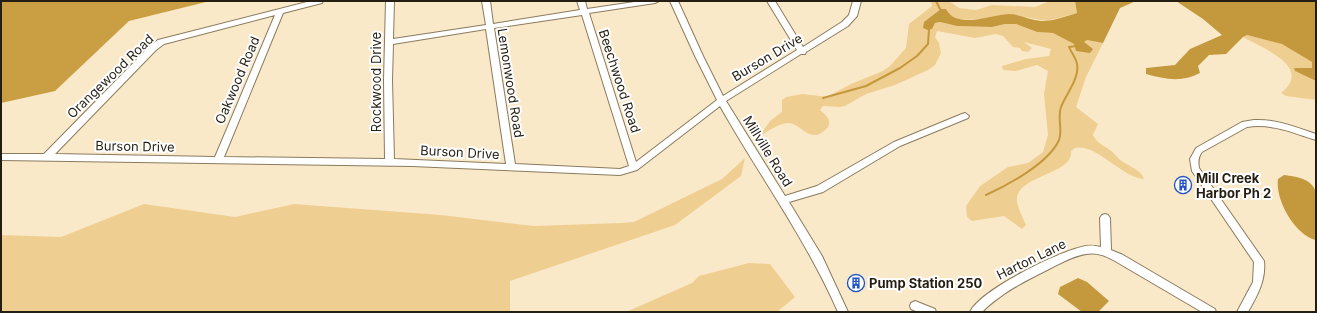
<svg xmlns="http://www.w3.org/2000/svg" width="1317" height="313" font-family="Inter,sans-serif">
<style>
.green{fill:#efce91}
.forest{fill:#ca9e43}
.water{fill:#c4983d}
.lines{fill:none;stroke-linecap:round;stroke-linejoin:round}
.stream{stroke:#c4983d;stroke-width:2}
.minor-casing{stroke:#8a7b5e;stroke-width:2}
.minor{fill:#fff;fill-rule:evenodd}
.labels{text-anchor:middle;stroke-width:4;stroke-linejoin:round;paint-order:stroke}
.street-label{font-size:13px;fill:#241e12;stroke:#fff}
.poi-label{font-size:13px;font-weight:bold;fill:#241e12;stroke:#fff;text-anchor:start}
</style>
<rect width="100%" height="100%" fill="#fae9c9"/>
<!-- green -->
<path class="green" d="M931 1H949L959 8 976 10 992 5 1035 7 1050 1H1075L1077 13 1047 21 1008 14 986 19 959 20 941 9 932 29 935 23 940 22 957 26 992 27 1005 24H1016L1037 32 1053 33 1074 44 1084 42 1087 40 1103 43 1086 77 1076 107 1098 124 1093 135C1097 143 1103 145 1110 150 1113 152 1116 156 1119 159 1126 165 1142 170 1144 179 1122 178 1096 143 1075 148L1071 151C1074 174 1020 175 1017 198 1016 205 1023 218 1026 225L1022 229 1004 216 972 221 967 217 966 206 980 186 1008 167 1028 163 1043 152 1048 135 1044 94 1048 71 1037 65 1016 71 1003 70 1002 66 1026 59 1049 56 1051 49 1024 42 1032 48 1028 52 1022 51 1020 48 1013 47 1003 36 996 34 975 38 937 31 935 37 939 43 941 53 935 65 928 70 895 85 866 94 845 106 840 107 823 106 820 110C828 116 834 124 824 131 821 133 819 135 815 135 804 135 797 122 788 123 778 124 768 131 760 136L770 121 782 112V100L786 97 803 94 827 97 851 84 883 71 890 66 906 48 909 24 932 6Z
M1247 35 1283 44 1312 62V68H1294L1295 71 1316 81V100L1286 96 1281 93C1314 67 1262 48 1243 37Z
M745 158 741 176 675 225 510 281V312H1V235L61 237 144 204 235 217 294 204 441 215 534 226 621 223 634 222 722 179Z
M749 263 770 264 795 297 777 312H626L692 283 699 276Z"/>
<!-- forest -->
<path class="forest" d="M1 1H210L129 21 55 91 1 103Z"/>
<!-- water -->
<path class="water" d="M1075 1H1136L1120 8 1103 43 1087 40 1084 42 1093 49 1090 53 1076 51 1074 44 1053 33 1037 32 1016 24H1005L992 27 957 26 940 22 935 23 932 29 928 30 923 28 924 22 941 9H946C957 30 990 15 1008 14 1019 14 1030 20 1041 21 1052 22 1066 16 1077 13Z
M1176 1H1316V81L1295 71 1294 68H1312V62L1282 44 1247 35 1243 37 1226 54 1209 55 1198 66 1200 73C1182 83 1164 79 1146 74V68L1175 65 1190 49 1222 35 1203 19Z
M1284 175C1297 177 1311 178 1316 192V240C1295 235 1275 200 1278 179Z
M1078 278 1087 282 1109 301 1098 312H1082L1058 294 1060 287Z"/>
<g class="lines">
<!-- stream -->
<path class="stream" d="M936 1 941 11
M823 98 866 86 900 68 917 56 928 44 929 29
M986 195C1008 185 1049 163 1059 140 1063 130 1057 117 1061 107 1066 94 1080 78 1077 64 1076 58 1071 52 1069 47L1076 46"/>
<!-- minor casing -->
<g class="minor-casing">
<path id="minor" d="M311 1H323L322 3 283 13 224 157 385 159 384 80 386 1H394L393 39 486 25 482 1H490L493 24 580 10 577 1H585L587 9 641 1H659L655 3 589 13 636 162 717 100 695 56 670 1H678L703 56 723 96 797 50 767 1H775L803 47 842 22 849 15 853 1H861L857 16 848 26 806 52 805 54H801L726 101 785 196 817 186 894 142 962 114 965 113 969 116 968 118 900 146 823 192 789 202 822 256 848 312H838C806 239 759 175 720 106L637 170 620 175 412 166 1 160V154H44L150 46 158 40ZM275 15 215 157 55 154 156 50 164 44ZM582 15 629 166 620 169 515 164 494 28ZM486 29 506 164 394 159 392 80 393 44Z
M1254 120C1276 119 1295 127 1316 134V140C1293 133 1272 123 1247 127L1202 152C1198 157 1198 162 1199 168L1264 261C1266 281 1257 296 1248 312H1237L1253 282 1254 262 1192 171 1190 159 1196 148 1242 122Z
M1105 214 1108 215 1110 218 1111 250 1123 255 1215 309 1216 312H1202L1115 261C1106 256 1097 252 1086 254 1073 256 1061 263 1049 269 1025 281 1001 293 982 312H970C980 290 1061 250 1086 246 1091 245 1096 246 1101 247L1100 218 1102 215Z
M915 301 935 309 936 312H918L911 309 910 306 911 303Z"/>
</g>
<!-- minor -->
<use href="#minor" class="minor"/>
</g>
<!-- icons -->
<defs>
<g id="building-ring" transform="scale(0.9)"><circle r="9.5" fill="#fff" stroke="#2254c2" stroke-width="1.5"/><path d="M-4-6H4V6H1V3H-1V6H-4ZM-2.5-4.3h1.7v1.8h-1.7ZM.8-4.3h1.7v1.8H.8ZM-2.5-1h1.7V.8h-1.7ZM.8-1h1.7V.8H.8Z" fill="#2254c2"/></g>
</defs>
<g fill-rule="evenodd">
<use href="#building-ring" x="1183" y="185"/>
<use href="#building-ring" x="856" y="283"/>
</g>
<g class="labels">
<!-- street labels -->
<g class="street-label">
<text transform="translate(767 57) rotate(-31)" y="5">Burson Drive</text>
<text transform="translate(110 76) rotate(-44)" y="5">Orangewood Road</text>
<text transform="translate(237 80) rotate(-67)" y="5">Oakwood Road</text>
<text transform="translate(620 81) rotate(72)" y="5">Beechwood Road</text>
<text transform="translate(376 82) rotate(-90)" y="5">Rockwood Drive</text>
<text transform="translate(511 83) rotate(81)" y="5">Lemonwood Road</text>
<text transform="translate(135 146) rotate(1)" y="5">Burson Drive</text>
<text transform="translate(768 151) rotate(58)" y="5">Millville Road</text>
<text transform="translate(460 152) rotate(3)" y="5">Burson Drive</text>
<text transform="translate(1031 259) rotate(-26)" y="5">Harton Lane</text>
</g>
<!-- poi labels -->
<g class="poi-label">
<text x="1196" y="183">Mill Creek<tspan x="1196" dy="15">Harbor Ph 2</tspan></text>
<text x="869" y="288">Pump Station 250</text>
</g>
</g>
<!-- border -->
<rect width="1317" height="313" fill="none" stroke="#241e12" stroke-width="4"/>
</svg>
